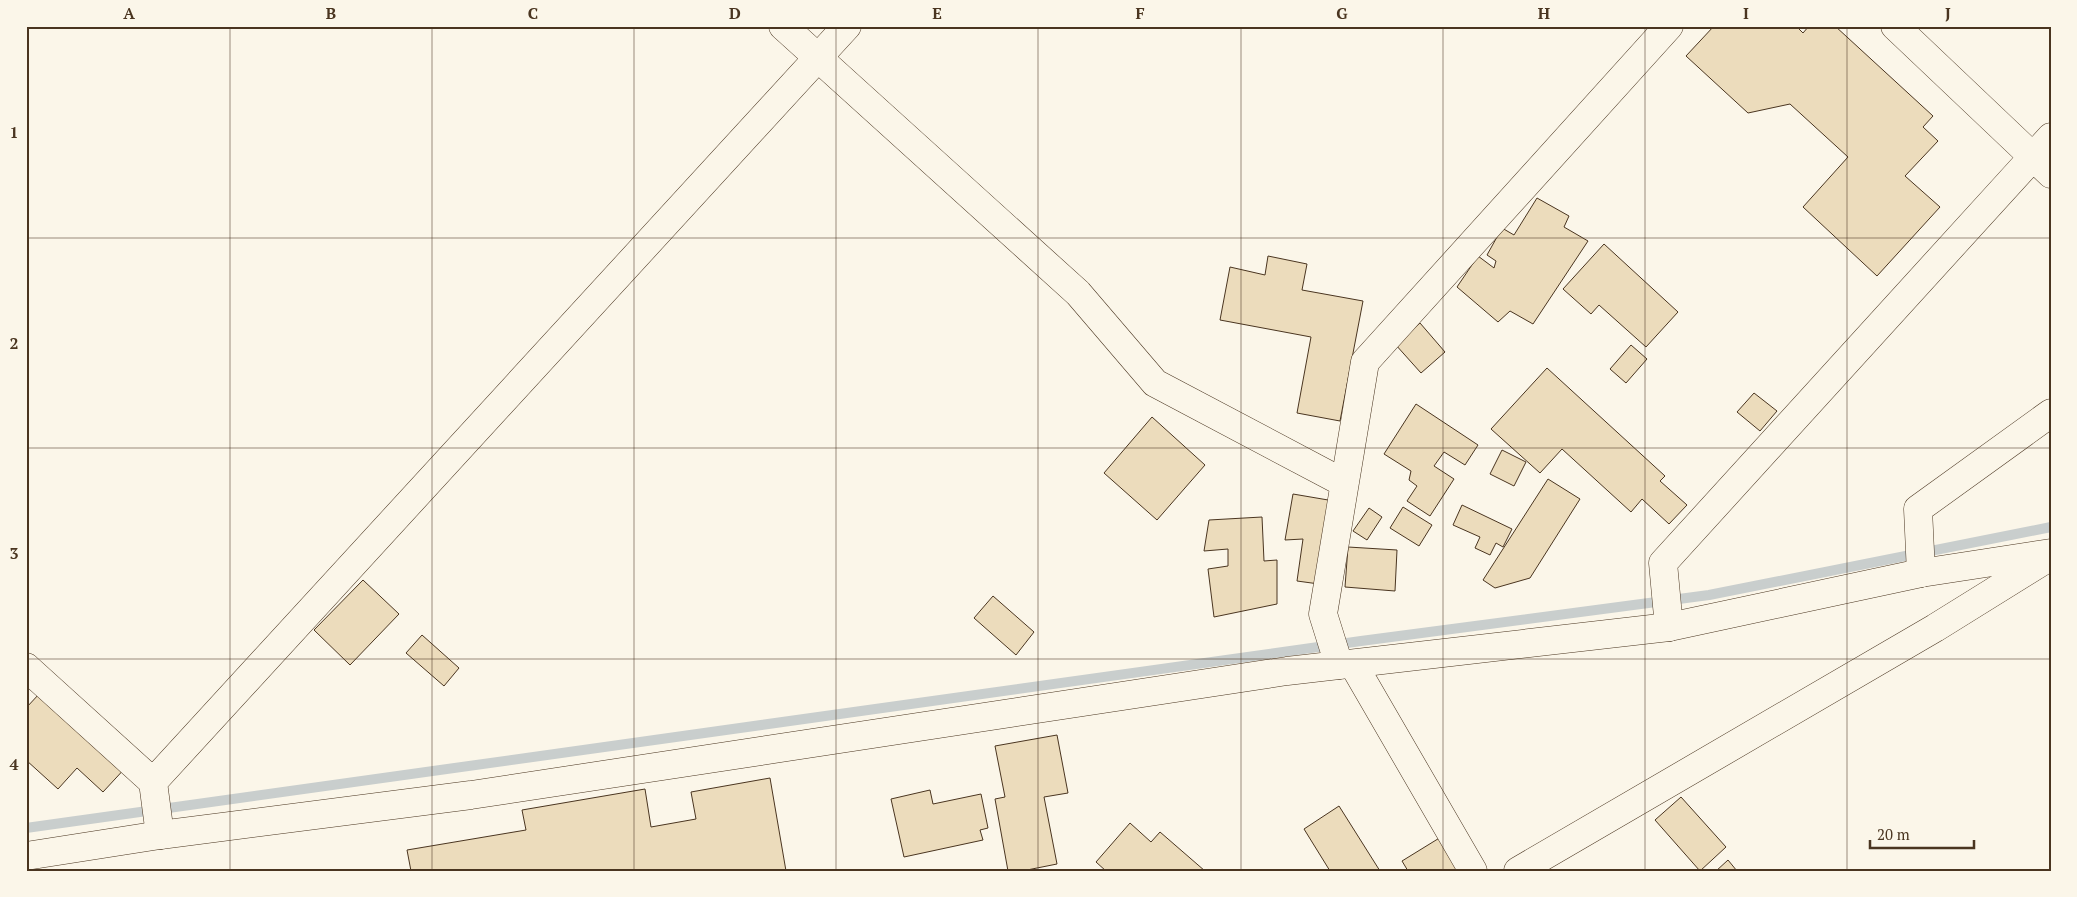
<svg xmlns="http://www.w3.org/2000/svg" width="2077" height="897" font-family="'PT Serif',serif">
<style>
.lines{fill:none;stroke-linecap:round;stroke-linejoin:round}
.stream{stroke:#c9cecd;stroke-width:10}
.building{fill:#ecdcbc;stroke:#4a3520}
.street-casing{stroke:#4a3520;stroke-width:29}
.secondary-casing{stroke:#4a3520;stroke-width:29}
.street{stroke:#fbf6e9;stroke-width:28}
.secondary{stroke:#fbf6e9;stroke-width:28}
.grid{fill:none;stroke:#4a3520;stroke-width:1;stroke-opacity:0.55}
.neatline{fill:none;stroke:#4a3520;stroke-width:2}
.grid-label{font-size:16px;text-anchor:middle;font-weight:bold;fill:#4a3520}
</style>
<rect width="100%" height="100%" fill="#fbf6e9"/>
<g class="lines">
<!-- stream -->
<path class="stream" d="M26 828 1361 641 1709 595 2051 527"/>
</g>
<!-- building -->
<path class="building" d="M1714 26H1796L1803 33 1809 26H1835L1933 116 1923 127 1938 141 1905 176 1940 207 1877 276 1803 207 1848 157 1790 104 1748 113 1686 56Z
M1537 198 1569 216 1564 227 1588 241 1533 324 1510 311 1498 322 1457 287 1478 256 1494 268 1496 261 1487 255 1502 228 1514 235Z
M1604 244 1678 312 1646 347 1599 305 1591 314 1563 289Z
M1268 256 1307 264 1302 290 1363 301 1340 421 1297 413 1311 337 1220 320 1230 267 1265 275Z
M1420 323 1445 352 1421 373 1395 344Z
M1631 345 1647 359 1626 383 1610 369Z
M1547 368 1665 476 1660 481 1687 505 1669 524 1642 499 1631 512 1562 449 1540 473 1491 429Z
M1754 393 1777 411 1760 431 1737 412Z
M1416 404 1478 445 1465 465 1444 452 1434 466 1454 479 1430 516 1407 501 1417 486 1409 480 1411 471 1384 454Z
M1152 417 1205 465 1157 520 1104 473Z
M1502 450 1526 462 1514 486 1490 474Z
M1548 479 1580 499 1530 578 1495 588 1483 580Z
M1293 494 1334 501 1319 584 1297 581 1303 539 1285 540Z
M1462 505 1512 529 1503 547 1496 543 1490 555 1475 548 1480 537 1453 525Z
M1403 507 1432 525 1419 546 1390 528Z
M1369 508 1382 517 1367 540 1353 531Z
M1262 517 1264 561 1277 560V604L1214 617 1208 569 1228 566V549L1204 551 1209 520Z
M1348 547 1397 550 1395 591 1345 587Z
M363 580 399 614 350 665 314 630Z
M993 596 1034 632 1016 655 974 618Z
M422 635 459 668 444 686 406 653Z
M40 693 128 765 103 792 77 768 58 789 26 760V708Z
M1057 735 1068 793 1044 797 1057 864 1022 871H1008L995 799 1005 797 995 746Z
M770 778 786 871H411L407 850 526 830 522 810 645 789 651 827 696 819 691 792Z
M930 790 933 804 981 794 988 828 980 830 983 840 904 857 891 799Z
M1681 797 1726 847 1700 871 1655 820Z
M1339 806 1380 871H1330L1304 829Z
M1130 823 1151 842 1160 832 1205 871H1106L1096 862Z
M1441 837 1461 871H1408L1402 861Z
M1728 860 1737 871H1716Z"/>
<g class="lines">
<!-- street casing -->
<g class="street-casing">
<path id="street" d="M783 26 1078 293 1155 383 1344 483
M1895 26 2051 174
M1921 573 1918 509 2051 413
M1669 627 1663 563 2051 137
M1353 664 1473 871
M1339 665 1323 614 1365 362 1669 26
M26 667 153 782 160 835
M153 782 847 26
M1518 871 1935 628 2051 556"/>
</g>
<!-- secondary casing -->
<g class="secondary-casing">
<path id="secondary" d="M26 856 160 835 471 795 1287 671 1669 627 1921 573 2051 553"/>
</g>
<!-- street -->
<use href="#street" class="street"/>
<!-- secondary -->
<use href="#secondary" class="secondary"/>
</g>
<!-- grid -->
<path class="grid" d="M230 26V871M432 26V871M634 26V871M836 26V871M1038 26V871M1241 26V871M1443 26V871M1645 26V871M1847 26V871M26 238H2051M26 448H2051M26 659H2051"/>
<!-- border -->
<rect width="2077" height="897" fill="none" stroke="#fbf6e9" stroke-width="55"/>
<!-- scale -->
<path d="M1870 840v8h104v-8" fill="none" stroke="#4a3520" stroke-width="2.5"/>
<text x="1877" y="840" font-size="15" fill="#4a3520" stroke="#fbf6e9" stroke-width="4" paint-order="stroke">20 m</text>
<rect x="28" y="28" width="2022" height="842" class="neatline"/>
<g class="grid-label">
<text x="129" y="19">A</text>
<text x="331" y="19">B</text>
<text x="533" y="19">C</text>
<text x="735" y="19">D</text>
<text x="937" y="19">E</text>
<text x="1140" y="19">F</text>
<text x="1342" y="19">G</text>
<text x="1544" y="19">H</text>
<text x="1746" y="19">I</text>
<text x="1948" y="19">J</text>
<text x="14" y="138">1</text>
<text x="14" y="349">2</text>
<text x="14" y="559">3</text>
<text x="14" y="770">4</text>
</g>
</svg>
